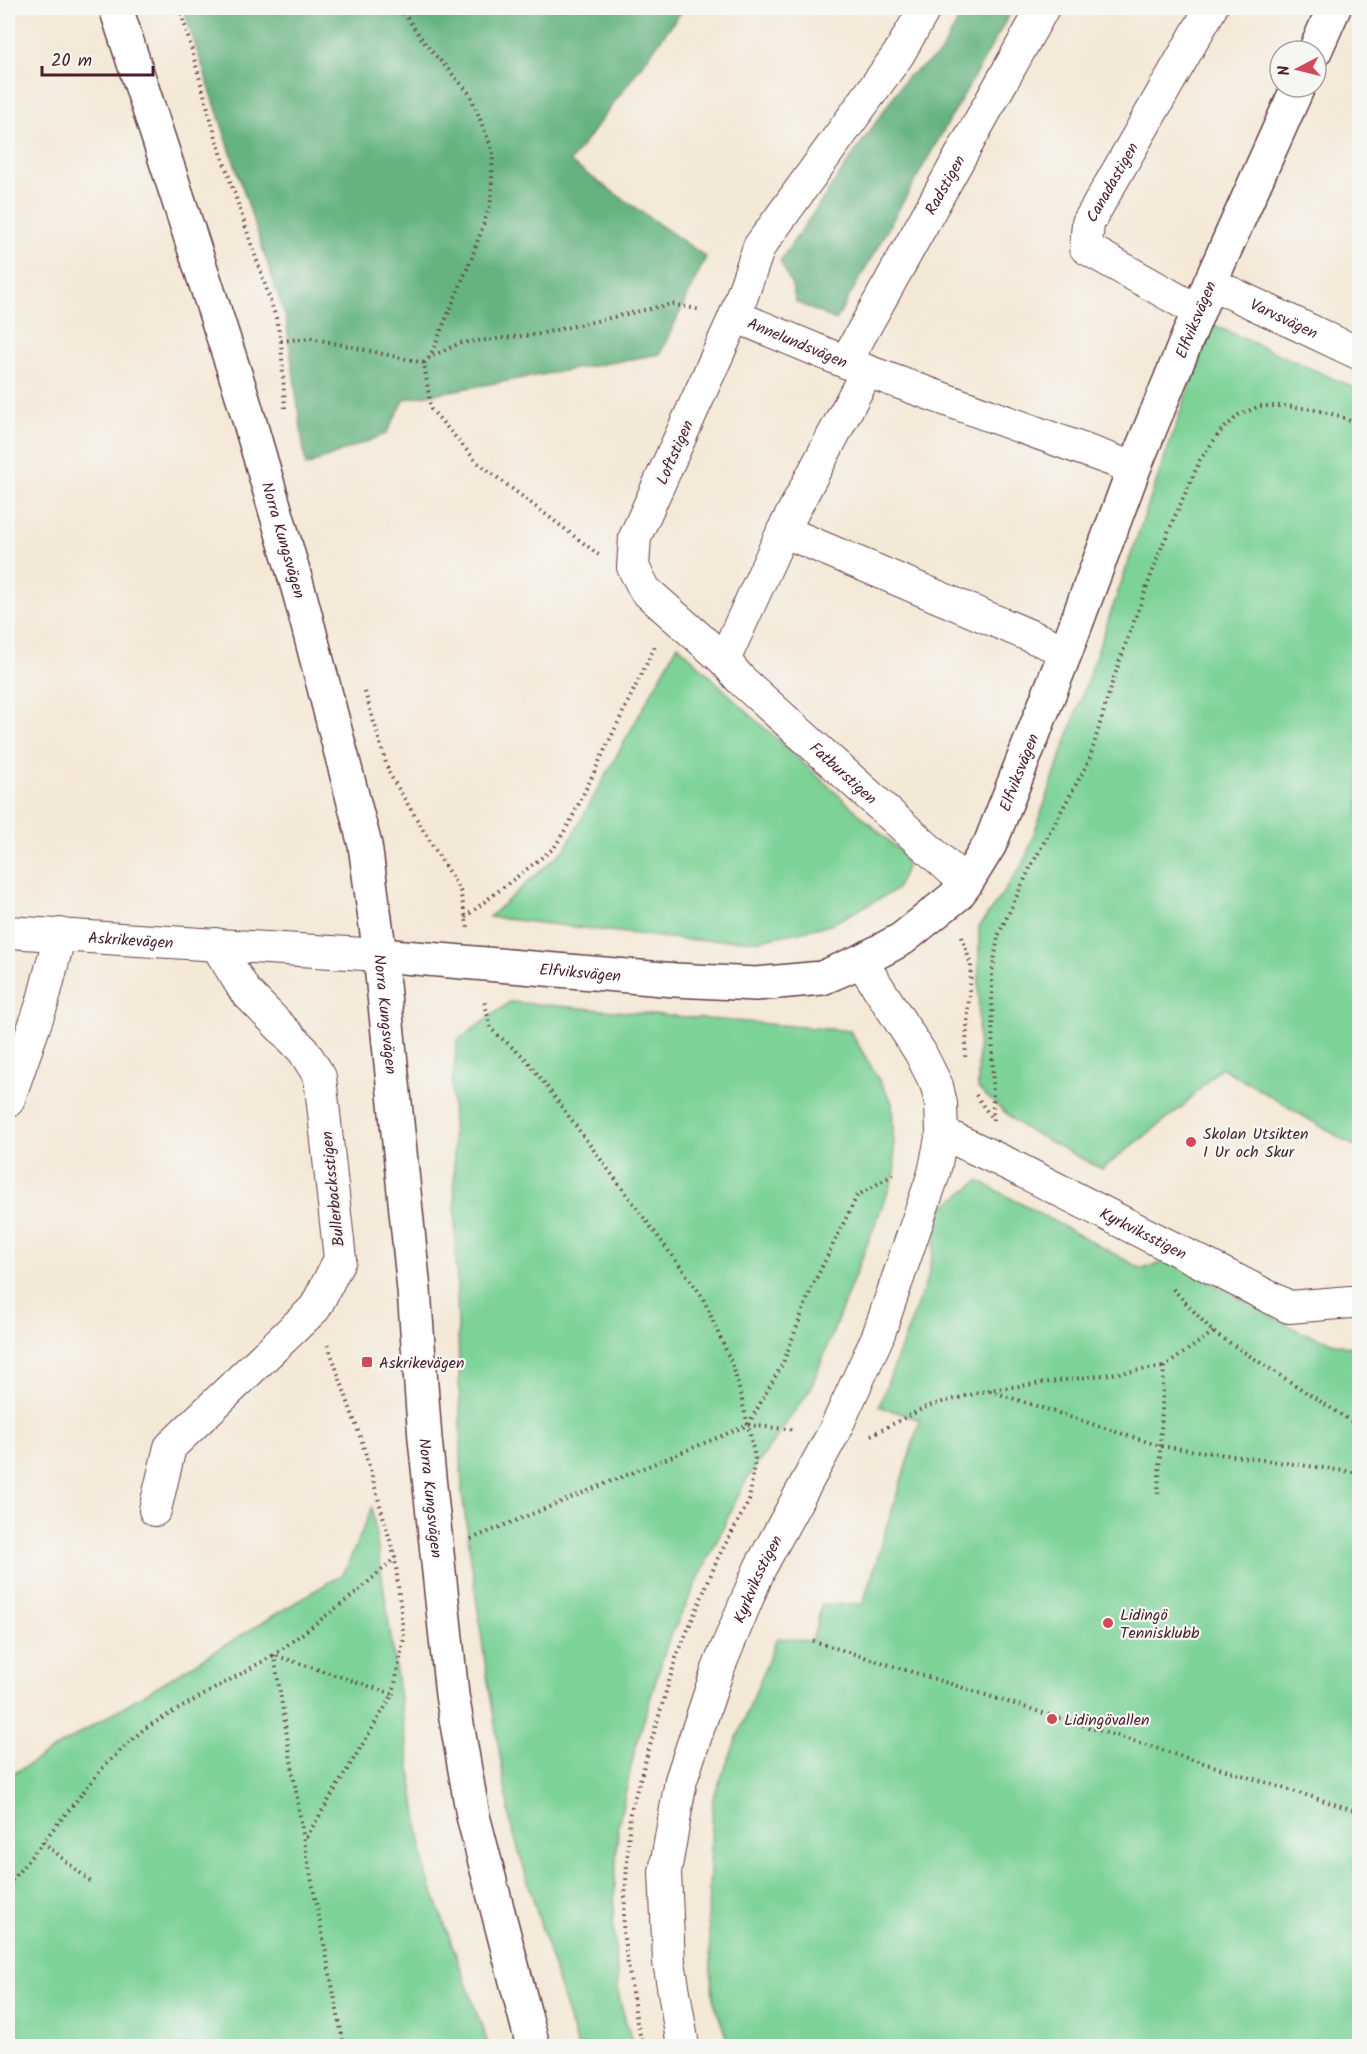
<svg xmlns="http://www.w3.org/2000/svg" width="1367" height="2054" font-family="Kalam,sans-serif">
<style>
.green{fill:#7cd297;stroke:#637861;stroke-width:1.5}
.forest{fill:#65b480;stroke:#586a56;stroke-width:1.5}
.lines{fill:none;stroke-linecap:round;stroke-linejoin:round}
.street-casing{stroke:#643d45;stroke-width:34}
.secondary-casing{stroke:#643d45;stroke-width:36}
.path{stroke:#643d45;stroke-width:4;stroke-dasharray:1.5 4.5;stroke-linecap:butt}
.street{stroke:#fff;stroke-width:32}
.secondary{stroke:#fff;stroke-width:33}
.poi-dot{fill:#d1495b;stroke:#f6f6f2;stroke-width:2}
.labels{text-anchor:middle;stroke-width:4.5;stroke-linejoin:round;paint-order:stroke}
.street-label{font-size:16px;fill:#4a1f2b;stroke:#f6f6f2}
.poi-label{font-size:16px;fill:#4a1f2b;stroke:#f6f6f2;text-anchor:start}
</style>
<rect width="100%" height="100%" fill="#f6f6f2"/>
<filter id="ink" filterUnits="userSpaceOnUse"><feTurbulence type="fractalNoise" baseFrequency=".0167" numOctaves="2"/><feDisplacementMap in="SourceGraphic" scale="12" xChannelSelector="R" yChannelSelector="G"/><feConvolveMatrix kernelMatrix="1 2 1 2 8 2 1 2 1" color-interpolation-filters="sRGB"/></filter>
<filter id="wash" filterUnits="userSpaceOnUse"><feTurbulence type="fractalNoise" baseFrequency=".008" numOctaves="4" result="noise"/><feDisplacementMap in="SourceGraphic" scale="24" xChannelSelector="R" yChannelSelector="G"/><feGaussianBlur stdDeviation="1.35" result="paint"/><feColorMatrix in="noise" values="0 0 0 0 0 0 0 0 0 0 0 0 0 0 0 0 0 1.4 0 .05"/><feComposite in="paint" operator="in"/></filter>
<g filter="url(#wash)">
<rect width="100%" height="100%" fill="#f4e8d6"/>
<!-- green -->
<path class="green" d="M1211 324 1359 390V1149L1221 1067 1182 1107 1102 1169 1022 1127 978 1089 979 927 1024 863Z
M678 645 746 711 902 853 906 868 896 890 830 925 761 940H687L489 917 565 849Z
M510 1002 850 1031 892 1102 895 1173 811 1388 745 1482 667 1644 635 1749 618 1827 613 1921 619 1998 633 2046H577L511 1825 485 1662 462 1493 452 1086 457 1041Z
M979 1181 1142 1269 1172 1260 1298 1331 1347 1347 1359 1344V2046H729L713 1998 708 1917 713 1798 777 1638 812 1641 822 1604H863L920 1420 879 1406 928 1277 942 1208Z
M372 1508 425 1870 489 2046H8V1777L344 1573Z"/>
<!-- forest -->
<path class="forest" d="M183 8H684L570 162 706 257 660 354 405 399 386 434 306 466 286 319Z
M965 8H1013L836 320 796 302 791 283 780 261 907 77 939 55Z"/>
</g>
<g filter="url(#ink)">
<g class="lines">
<!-- street casing -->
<g class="street-casing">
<g id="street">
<path id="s1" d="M925 8 898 55 759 247 735 316 635 537 633 567 645 590 724 660 740 679 966 883"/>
<path id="s2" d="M1210 283 1360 354"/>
<path id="s3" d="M1198 311 1086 248 1088 223 1211 8"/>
<path id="s4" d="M735 316 867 371 1134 468"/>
<path id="s5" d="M846 361 1043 8"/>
<path d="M867 371 783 531 1066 651"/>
<path d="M724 660 783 531"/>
<path id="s6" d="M8 932 380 955"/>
<path d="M8 1101 42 1004 60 934"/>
<path id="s7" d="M942 1133 1008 1164 1289 1307 1351 1302"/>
<path d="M155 1510 170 1447 315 1308 340 1259 320 1077 303 1050 245 991 216 944"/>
<path id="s8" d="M683 2046 669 1962 665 1872 681 1780 718 1669 760 1568 833 1434 878 1336 934 1173 942 1133 941 1104 937 1086 920 1052 861 961"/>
</g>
</g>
<!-- secondary casing -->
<g class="secondary-casing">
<g id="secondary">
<path id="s9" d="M116 8 241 392 300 595 365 845 380 955 414 1290 425 1439 452 1695 473 1816 533 2046"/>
<path d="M1315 51 1334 8"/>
<path id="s10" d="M380 955 675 980 756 984 822 978 861 961 902 939 957 895 966 883 990 844 1066 651 1134 468 1210 283 1298 87"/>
</g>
</g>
<!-- path -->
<path class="path" d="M180 8 217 141 276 318 281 341 285 408
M400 8 427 46 470 94 493 152 491 203 472 257 430 357
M281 341 311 338 424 363 431 409 477 462 599 555
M424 363 430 357 460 343 539 334 671 304 702 310
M365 692 389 773 460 891 468 928
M465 917 554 848 570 822 655 646
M962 937 971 965 965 1059
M976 1095 990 1116
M993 1120 992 974 998 936 1030 868 1089 761 1112 683 1127 640 1162 546 1200 460 1220 432 1239 415 1260 406H1286L1311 409 1340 416 1360 426
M1173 1289 1213 1332 1360 1427
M328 1345 363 1445 395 1558 404 1638 393 1694
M990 1391 1160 1446 1360 1473
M748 1425 795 1430
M871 1435 928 1406 989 1390 1164 1367
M1158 1494 1164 1367 1213 1332
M471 1539 748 1425 734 1369 702 1296 527 1060 491 1029 484 1000
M813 1641 1360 1812
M43 1842 92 1883
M8 1885 106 1764 145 1728 274 1655 393 1694 304 1841
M344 2046 304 1841 274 1655 356 1593 395 1558
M643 2046 637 2023 623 1932 630 1813 676 1658 718 1558 749 1501 755 1458 748 1425 783 1363 812 1287 857 1196 896 1173"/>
<!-- street -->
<use href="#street" class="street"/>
<!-- secondary -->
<use href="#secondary" class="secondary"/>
</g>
</g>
<!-- markers -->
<g class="poi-dot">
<circle cx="1191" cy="1142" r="6"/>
<rect x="361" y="1356" width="12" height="12" rx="3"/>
<circle cx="1108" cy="1623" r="6"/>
<circle cx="1052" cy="1719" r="6"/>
</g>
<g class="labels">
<!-- street labels -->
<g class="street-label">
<text dy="6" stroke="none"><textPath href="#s3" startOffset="201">Canadastigen</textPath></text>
<text dy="6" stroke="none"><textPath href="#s5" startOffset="202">Radstigen</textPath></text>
<text dy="6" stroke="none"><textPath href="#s2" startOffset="82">Varvsvägen</textPath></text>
<text dy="6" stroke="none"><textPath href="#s10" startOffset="1227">Elfviksvägen</textPath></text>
<text dy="6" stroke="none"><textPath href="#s4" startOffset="68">Annelundsvägen</textPath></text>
<text transform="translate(674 452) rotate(-66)" y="6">Loftstigen</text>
<text dy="6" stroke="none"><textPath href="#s9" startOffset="558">Norra Kungsvägen</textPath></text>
<text dy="6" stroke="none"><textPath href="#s10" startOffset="741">Elfviksvägen</textPath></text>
<text dy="6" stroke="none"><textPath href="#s1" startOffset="933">Fatburstigen</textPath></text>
<text dy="6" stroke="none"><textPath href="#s6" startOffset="123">Askrikevägen</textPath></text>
<text dy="6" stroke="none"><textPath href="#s10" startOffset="201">Elfviksvägen</textPath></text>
<text dy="6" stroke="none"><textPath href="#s9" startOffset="1044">Norra Kungsvägen</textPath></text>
<text transform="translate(332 1189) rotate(-96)" y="6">Bullerbacksstigen</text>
<text dy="6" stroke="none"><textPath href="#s7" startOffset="225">Kyrkviksstigen</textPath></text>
<text dy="6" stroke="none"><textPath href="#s9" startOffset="1530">Norra Kungsvägen</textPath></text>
<text dy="6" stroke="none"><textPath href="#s8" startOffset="484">Kyrkviksstigen</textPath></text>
</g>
<!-- poi labels -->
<g class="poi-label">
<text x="1203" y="1139">Skolan Utsikten<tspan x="1203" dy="18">I Ur och Skur</tspan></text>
<text x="379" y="1368">Askrikevägen</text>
<text x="1120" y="1620">Lidingö<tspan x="1120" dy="18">Tennisklubb</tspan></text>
<text x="1064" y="1725">Lidingövallen</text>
</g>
</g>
<!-- margin -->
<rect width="1367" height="2054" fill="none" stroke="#f6f6f2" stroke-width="30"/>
<!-- north arrow -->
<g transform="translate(1298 69) rotate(263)"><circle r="28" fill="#f6f6f2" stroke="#b1a0a2" stroke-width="1.5"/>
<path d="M0-4.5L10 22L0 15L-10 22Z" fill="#d1495b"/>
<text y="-9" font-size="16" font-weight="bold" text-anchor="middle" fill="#4a1f2b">N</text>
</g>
<!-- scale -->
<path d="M42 66v9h111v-9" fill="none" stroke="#4a1f2b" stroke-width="3"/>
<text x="51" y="66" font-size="18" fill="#4a1f2b" stroke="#f6f6f2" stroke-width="4.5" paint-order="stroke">20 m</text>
</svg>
